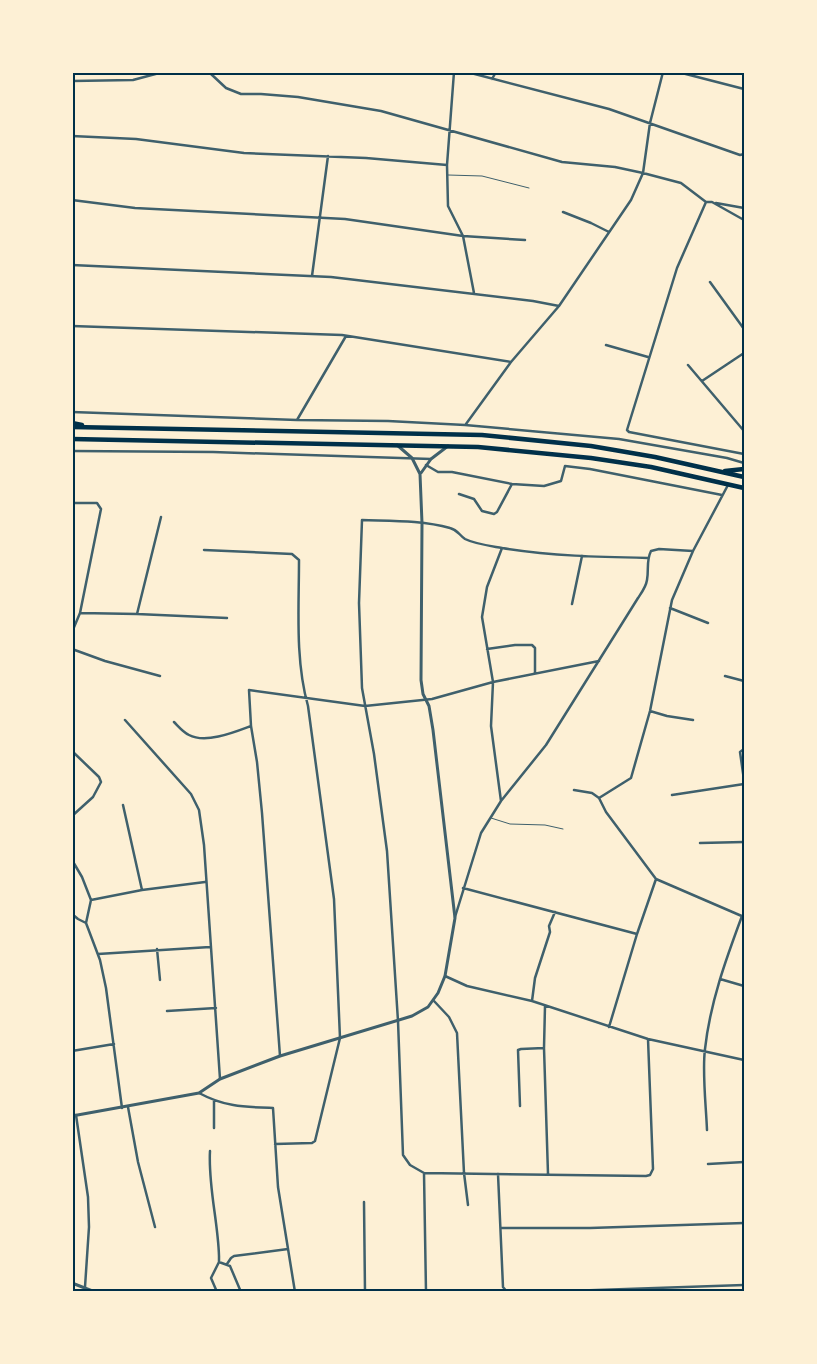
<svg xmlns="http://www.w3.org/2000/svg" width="817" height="1364" font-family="'Exo 2',sans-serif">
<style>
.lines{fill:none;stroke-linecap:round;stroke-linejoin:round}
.service{stroke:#3f606c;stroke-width:1}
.minor{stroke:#3f606c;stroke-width:2.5}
.tertiary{stroke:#3f606c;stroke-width:3}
.trunk{stroke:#003049;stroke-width:4.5}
.neatline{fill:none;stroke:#003049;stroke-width:2}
</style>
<rect width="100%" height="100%" fill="#fdf0d5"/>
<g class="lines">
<!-- service -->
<path class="service" d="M448 175 482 176 529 188
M491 818 510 824 545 825 563 829"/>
<!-- minor -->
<path class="minor" d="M207 72 211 74 226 88 241 94H261L298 97 381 111 562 162 615 167 643 173 681 183 706 202H712L744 220
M454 72 447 165 448 206 463 236 474 293
M467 72 609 109 740 155 744 154
M678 72 744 89
M492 79 496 72
M72 81 133 80 163 72
M72 136 136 139 244 153 366 158 447 165
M72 200 135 208 345 219 463 236 525 240
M706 202 677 268 627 430 629 432 744 454
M716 203 744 208
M563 212 591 223 609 232
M72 265 331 277 533 301 559 306
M312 276 328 156
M710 282 744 329
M72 326 342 335 511 362
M606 345 648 357
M688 365 744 431
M702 381 744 353
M72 412 297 420 388 421 465 425 619 439 727 458 744 463
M297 420 346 336
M466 424 511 362 559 306 631 200 643 173 650 123 663 72
M72 451 213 452 431 459
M426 465 438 472H452L512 484 544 486 561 481 565 466 590 469 722 495
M459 494 474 499 482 511 494 514 497 512 512 484
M72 503H97L101 509 80 613 72 632
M204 550 292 554 299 560C299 608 295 660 308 706L334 899 340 1038 315 1141 312 1143 275 1144
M648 558C599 557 551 556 502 548 491 546 475 544 465 539 459 535 458 530 450 528 422 520 391 521 362 520L359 603 362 688 374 754 387 851 398 1021 403 1155 410 1165 424 1173 646 1176 650 1175 653 1169 648 1039
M572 604 582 556
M670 608 708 623
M80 613 137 614 227 618
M137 614 161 517
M72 649 105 661 160 676
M487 649 515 645H532L535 648V673
M725 676 744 681
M650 711 667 716 693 720
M125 720 191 794 199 810 204 845 220 1079
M174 722C179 727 183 732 189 735 206 744 235 732 251 726
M744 749 740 752 744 780
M72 751 99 777 101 782 93 797 72 816
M574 790 592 793 599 798
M672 795 744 784
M599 798 631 778 650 711 672 600 693 551 728 485
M599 798 606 812 656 879 744 917
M501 801 491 726 493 682 482 617 487 587 502 548
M123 805 142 890
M700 843 744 842
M72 860 82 877 91 900 86 923 100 960 106 988 122 1108
M463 888 637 934
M91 900 142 890 205 882
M72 914 78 919 86 923
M455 917 481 833 501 801 546 745 638 598C642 592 646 587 647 580 649 569 646 561 651 551L659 549 693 551
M157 949 160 980
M98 954 210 947
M445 976 467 986 532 1001 648 1039 744 1060
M720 979 744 986
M434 1001 449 1017 457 1033 464 1173 468 1205
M532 1001 535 978 550 932 549 926 555 912
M545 1006 544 1048 548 1174
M167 1011 216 1008
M609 1027 637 934 656 879
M72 1051 114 1044
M280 1056 262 813 257 762 251 726 249 690 365 706 432 699 493 682 599 661
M199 1093C225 1107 244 1107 273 1108L278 1187 295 1292
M520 1106 518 1050 521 1049 544 1048
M128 1107 138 1162 155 1227
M76 1115 88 1197 89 1227 85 1287
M214 1128V1101
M707 1130C706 1105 702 1072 705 1049 710 1003 726 959 742 916
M210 1151C208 1186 218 1221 219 1256V1262L211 1278 217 1292
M708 1164 744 1162
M424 1173 426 1292
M498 1174 503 1287 507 1292
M364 1202 365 1292
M501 1228H590L744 1223
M219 1262 230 1266 241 1292
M227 1264 231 1258 234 1256 288 1249
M538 1292 744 1285"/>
<!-- tertiary -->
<path class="tertiary" d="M421 473 431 459 448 446
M72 1116 199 1093 220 1079 280 1056 412 1016 428 1007 438 993 445 976 455 918 433 730 429 706 423 694 421 680 422 523 420 474 412 458 397 445
M72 1283 95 1292"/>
<!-- trunk -->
<path class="trunk" d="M72 423 82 425
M72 427 482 435 591 446 655 457 744 477
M72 439 478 447 591 458 651 467 744 488
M725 471 744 469"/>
</g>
<!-- border -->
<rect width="817" height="1364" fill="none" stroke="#fdf0d5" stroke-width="148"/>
<rect x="74" y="74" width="669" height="1216" class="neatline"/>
</svg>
